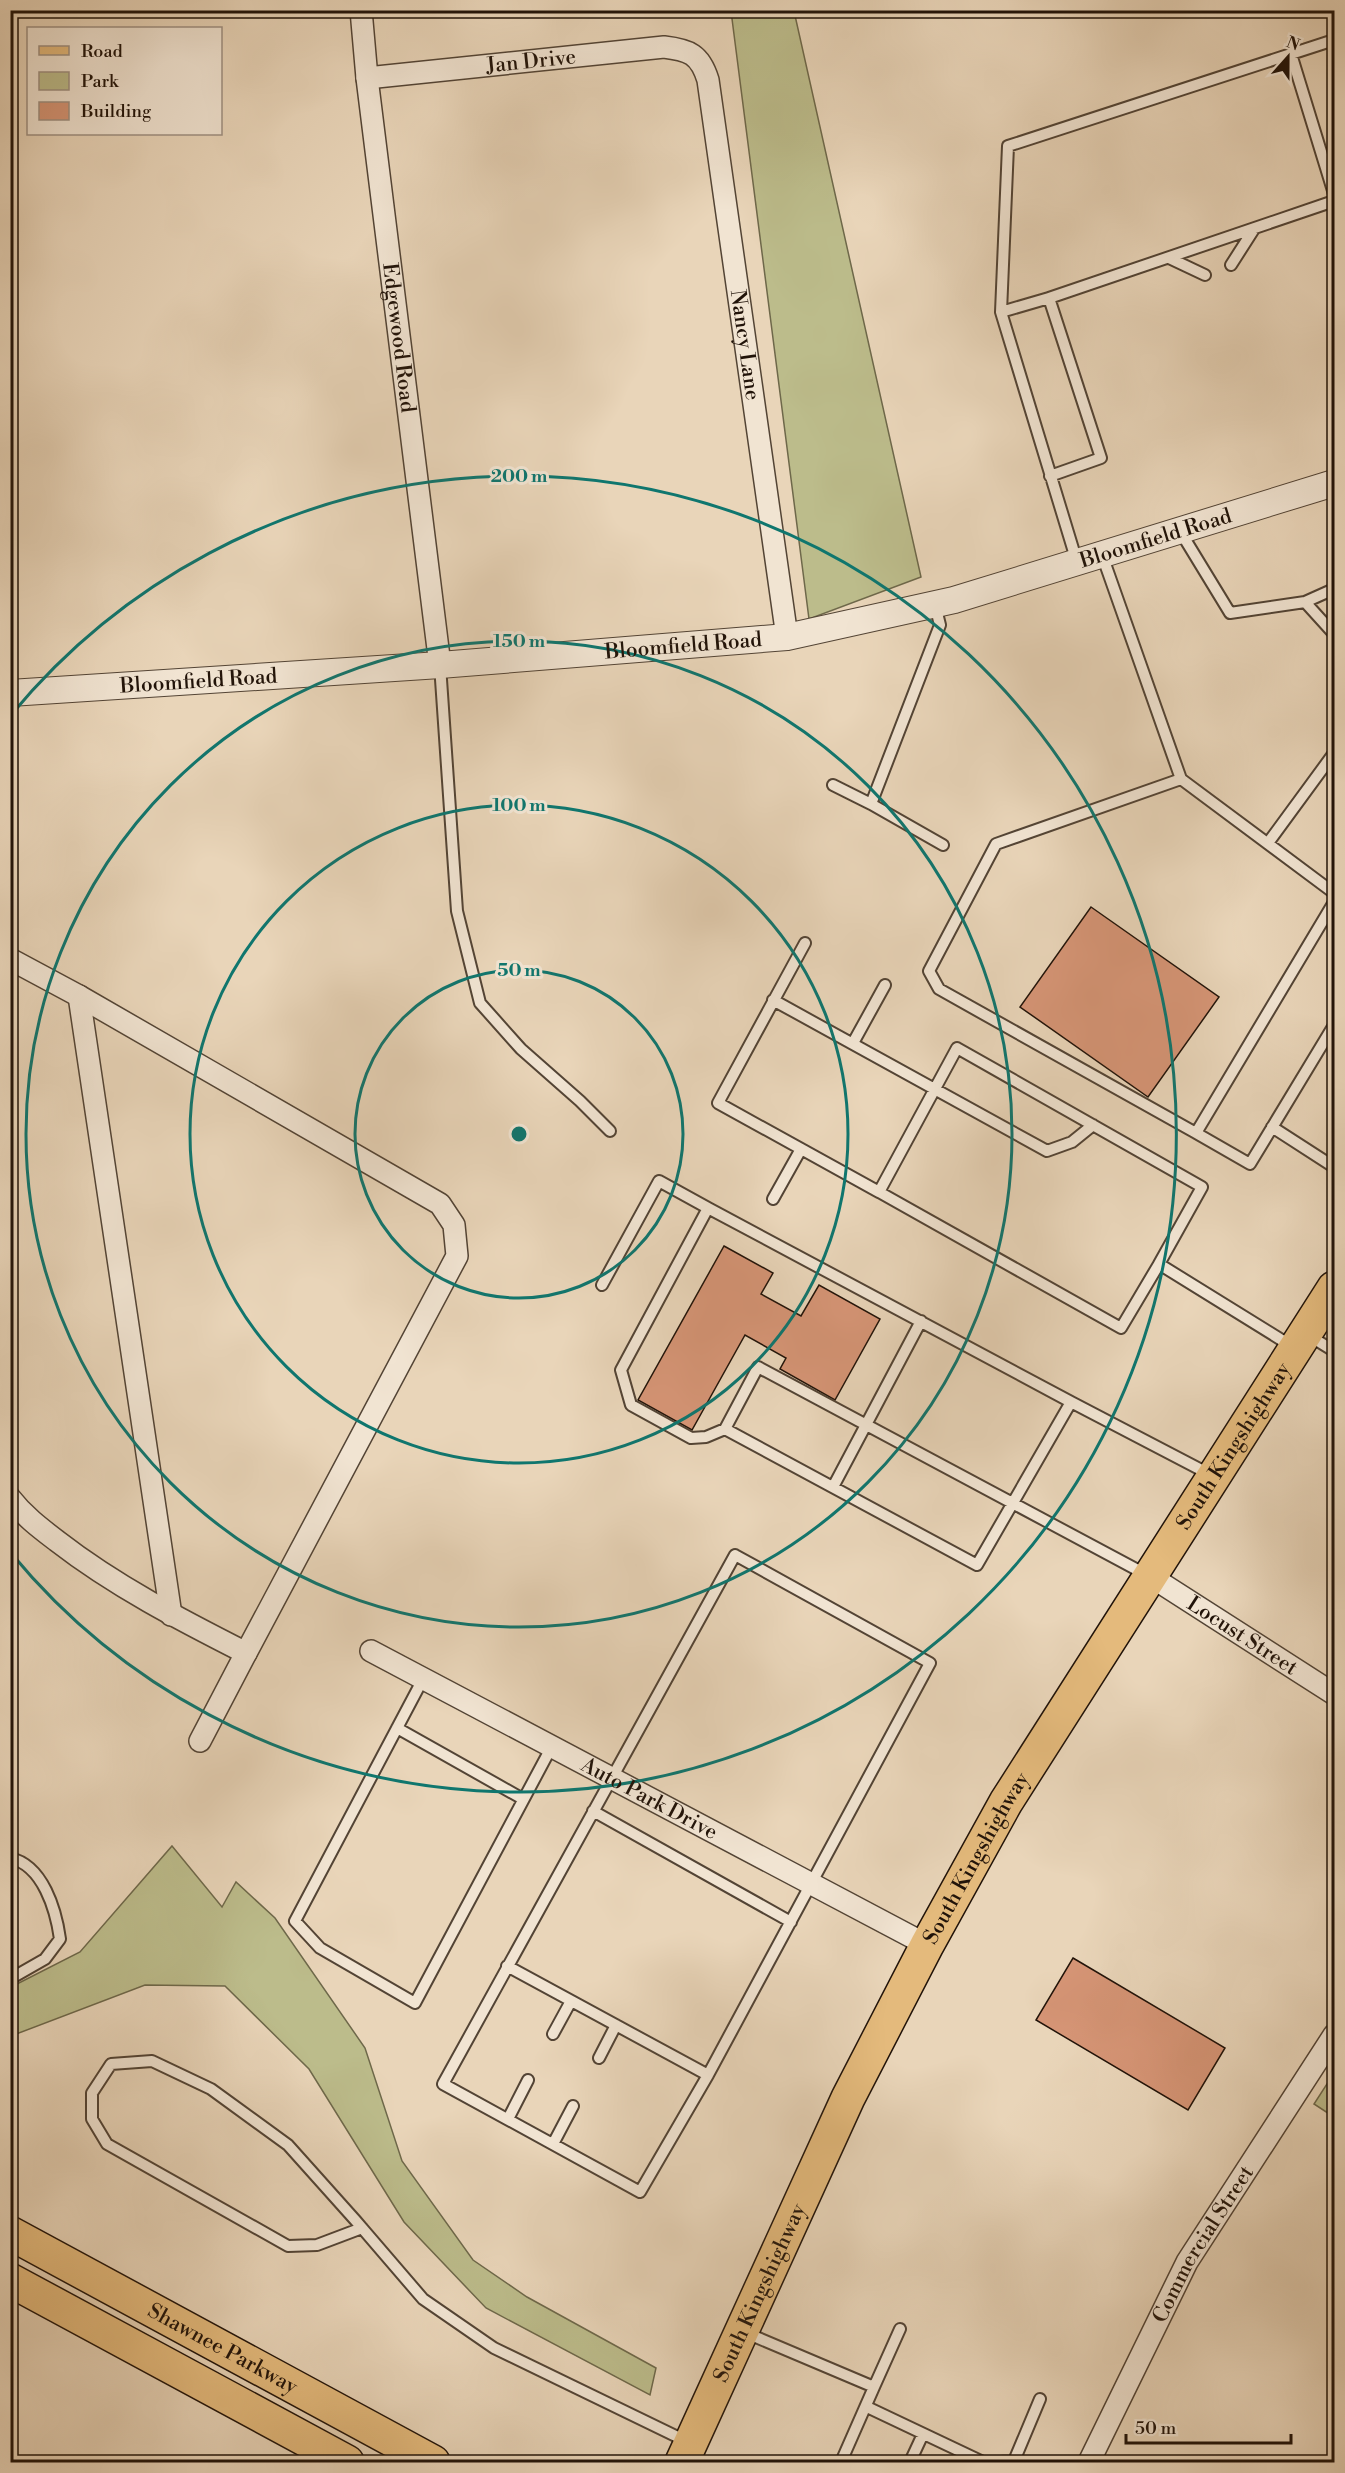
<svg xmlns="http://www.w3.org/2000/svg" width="1345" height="2473" font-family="'Libre Bodoni',serif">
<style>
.green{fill:#bcbc8b;stroke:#6e684a;stroke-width:1.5}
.building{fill:#d69576;stroke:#211309;stroke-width:1.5}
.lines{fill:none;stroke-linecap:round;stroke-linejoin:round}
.service-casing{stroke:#534435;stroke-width:14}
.minor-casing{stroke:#534435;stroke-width:24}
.tertiary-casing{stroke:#534435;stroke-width:28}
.primary-casing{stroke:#211309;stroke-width:36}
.trunk-casing{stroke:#211309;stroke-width:36}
.service{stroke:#f1e4d2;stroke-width:10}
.minor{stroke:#f1e4d2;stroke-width:21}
.tertiary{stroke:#f1e4d2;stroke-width:26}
.primary{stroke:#e4ba7c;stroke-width:33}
.trunk{stroke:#e4ba7c;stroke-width:33}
.ring{fill:none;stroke:#0f766e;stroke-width:3}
.labels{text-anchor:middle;stroke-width:6;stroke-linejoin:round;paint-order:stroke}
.street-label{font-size:21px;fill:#211309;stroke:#f1e4d2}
.centre{fill:#0f766e;stroke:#f1e4d2;stroke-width:3}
.ring-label{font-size:18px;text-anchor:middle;font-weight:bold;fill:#0f766e;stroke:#f1e4d2;stroke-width:6;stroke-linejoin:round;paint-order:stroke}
</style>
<rect width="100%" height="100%" fill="#e9d5b9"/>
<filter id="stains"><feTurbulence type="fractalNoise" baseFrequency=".00333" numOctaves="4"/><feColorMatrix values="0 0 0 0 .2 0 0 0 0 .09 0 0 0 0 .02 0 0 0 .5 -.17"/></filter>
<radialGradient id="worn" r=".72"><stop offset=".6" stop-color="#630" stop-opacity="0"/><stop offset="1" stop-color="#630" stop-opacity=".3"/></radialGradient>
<!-- green -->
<path class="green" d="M731 11H794L921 577 809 619Z
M172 1846 222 1907 236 1882 275 1918 365 2048 402 2161 473 2260 527 2297 656 2368 650 2395 486 2308 404 2222 309 2069 225 1986 145 1985 11 2036V1987L80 1952Z
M1334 2073V2117L1314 2104Z"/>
<!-- building -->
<path class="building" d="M1091 907 1219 997 1148 1097 1020 1007Z
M724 1246 773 1273 761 1294 801 1316 819 1285 880 1319 835 1400 780 1369 786 1358 745 1335 692 1430 638 1400Z
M1073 1958 1225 2048 1188 2110 1036 2020Z"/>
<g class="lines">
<!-- service casing -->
<g class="service-casing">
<path id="service" d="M1291 54 1334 194
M1169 258 1205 275
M1231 265 1254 229
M1049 298 1334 201
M1001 312 1049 298 1101 458 1050 476
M1180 531 1230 613 1305 602 1334 589
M1102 555 1181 779 1334 893
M1077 562 1001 312 1008 146 1334 40
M1305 602 1334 634
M935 605 940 625 871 804 943 845
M440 665 457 911 480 1003 521 1049 580 1101 610 1131
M1181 779 996 844 929 971 939 989 1196 1133 1334 902
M833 785 871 804
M1268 843 1334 753
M805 943 718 1103 879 1192
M773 1000 1047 1151 1072 1142 1093 1125
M853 1043 885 985
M1272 1127 1334 1167
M1196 1133 1250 1164 1334 1025
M773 1199 801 1149
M708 1208 1071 1402
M1159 1264 1121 1328 879 1192 957 1048 1202 1187 1159 1264 1293 1347
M602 1285 659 1181 708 1208 621 1370 631 1405 691 1438 706 1437 725 1429 977 1565 1071 1402 1211 1475
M1308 1335 1334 1351
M725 1429 758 1367 1147 1575
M833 1487 921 1321
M735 1555 930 1663 708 2075 640 2192 443 2084Z
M423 1679 295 1921 320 1948 415 2003 551 1748
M397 1728 523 1799
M593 1811 791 1922
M10 1858C43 1865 56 1910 60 1939L45 1959 10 1979
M507 1966 708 2075
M553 2034 571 2001
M599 2058 616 2025
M508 2119 528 2080
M553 2144 573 2106
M362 2228 317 2245 288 2246 107 2144 92 2119V2093L111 2064 152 2061 211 2089 288 2145 356 2221 362 2228 423 2299 494 2348 688 2442
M744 2332 874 2387 841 2462
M874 2387 900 2329
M867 2407 983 2462
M1014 2461 1040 2399
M910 2462 923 2434
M1000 2462 1014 2461 1018 2462"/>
</g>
<!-- minor casing -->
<g class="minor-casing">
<g id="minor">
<path id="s1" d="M361 10 367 78 440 665"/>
<path id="s2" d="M367 78 664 47C689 50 700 54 708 80L787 637"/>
<path d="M10 959 79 996 440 1204 454 1225 457 1256 246 1653C181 1620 115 1586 57 1541 40 1528 24 1516 10 1498"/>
<path d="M79 996 171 1615"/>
<path id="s3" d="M1150 1576 1334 1694"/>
<path id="s4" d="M371 1651 927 1945"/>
<path d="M200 1741 246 1653"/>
<path id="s5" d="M1089 2462 1187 2262 1334 2035"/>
</g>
</g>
<!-- tertiary casing -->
<g class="tertiary-casing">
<g id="tertiary">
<path id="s6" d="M10 693 440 665 787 637 954 600 1334 483"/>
</g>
</g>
<!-- primary casing -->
<g class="primary-casing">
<g id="primary">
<path id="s7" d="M682 2462 848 2098 927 1945 1006 1802 1334 1288"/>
</g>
</g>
<!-- trunk casing -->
<g class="trunk-casing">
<g id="trunk">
<path id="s8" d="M10 2233 433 2462"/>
<path d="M10 2280 347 2462"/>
</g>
</g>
<!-- service -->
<use href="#service" class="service"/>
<!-- minor -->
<use href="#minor" class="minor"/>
<!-- tertiary -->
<use href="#tertiary" class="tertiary"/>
<!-- primary -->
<use href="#primary" class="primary"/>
<!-- trunk -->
<use href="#trunk" class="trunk"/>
</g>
<!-- distance rings -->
<g class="ring">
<circle cx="519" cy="1134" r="164"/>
<circle cx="519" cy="1134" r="329"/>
<circle cx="519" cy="1134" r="493"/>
<path d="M11 715A658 658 0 1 1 11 1553"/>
</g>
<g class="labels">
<!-- street labels -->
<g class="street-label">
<text dy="7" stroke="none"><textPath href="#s2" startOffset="165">Jan Drive</textPath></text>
<text dy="7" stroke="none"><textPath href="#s1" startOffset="330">Edgewood Road</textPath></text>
<text dy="7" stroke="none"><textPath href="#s2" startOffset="626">Nancy Lane</textPath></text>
<text dy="7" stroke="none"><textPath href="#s6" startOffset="1161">Bloomfield Road</textPath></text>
<text dy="7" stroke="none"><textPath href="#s6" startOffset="675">Bloomfield Road</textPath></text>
<text dy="7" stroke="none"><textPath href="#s6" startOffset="189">Bloomfield Road</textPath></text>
<text dy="7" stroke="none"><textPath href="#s7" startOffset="1158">South Kingshighway</textPath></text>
<text dy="7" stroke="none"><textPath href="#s3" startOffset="110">Locust Street</textPath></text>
<text dy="7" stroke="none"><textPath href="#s4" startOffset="315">Auto Park Drive</textPath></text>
<text dy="7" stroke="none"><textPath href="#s7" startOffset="672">South Kingshighway</textPath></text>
<text dy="7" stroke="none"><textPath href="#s5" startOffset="246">Commercial Street</textPath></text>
<text dy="7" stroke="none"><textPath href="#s7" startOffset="186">South Kingshighway</textPath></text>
<text dy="7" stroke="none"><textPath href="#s8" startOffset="242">Shawnee Parkway</textPath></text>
</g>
</g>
<circle cx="519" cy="1134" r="9" class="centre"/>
<g class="ring-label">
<text x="519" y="482">200 m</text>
<text x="519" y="647">150 m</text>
<text x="519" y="811">100 m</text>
<text x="519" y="976">50 m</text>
</g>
<!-- margin -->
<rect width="1345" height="2473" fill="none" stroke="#e9d5b9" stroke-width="36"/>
<rect x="12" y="12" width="1321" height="2449" fill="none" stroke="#211309" stroke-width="3"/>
<rect x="18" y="18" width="1309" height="2437" fill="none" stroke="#211309" stroke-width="1.5"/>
<!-- legend -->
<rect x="27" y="27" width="195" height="108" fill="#f1e4d2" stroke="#9e9082" stroke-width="1.5"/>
<rect x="39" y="46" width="30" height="9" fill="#e4ba7c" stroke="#9e9082" stroke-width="1.5"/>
<text x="81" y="57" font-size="18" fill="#211309">Road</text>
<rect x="39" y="72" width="30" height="18" fill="#bcbc8b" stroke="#9e9082" stroke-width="1.5"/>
<text x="81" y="87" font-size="18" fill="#211309">Park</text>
<rect x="39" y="102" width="30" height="18" fill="#d69576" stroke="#9e9082" stroke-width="1.5"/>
<text x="81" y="117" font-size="18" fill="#211309">Building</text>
<!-- north arrow -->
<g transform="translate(1288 57) rotate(21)" stroke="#f1e4d2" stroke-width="4.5" paint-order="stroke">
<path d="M0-4.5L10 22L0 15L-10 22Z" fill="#211309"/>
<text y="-9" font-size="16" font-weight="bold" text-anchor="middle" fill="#211309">N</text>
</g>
<!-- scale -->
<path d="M1126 2434v9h165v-9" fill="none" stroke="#211309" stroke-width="3"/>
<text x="1135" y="2434" font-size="18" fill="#211309" stroke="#f1e4d2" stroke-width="4.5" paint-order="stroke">50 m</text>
<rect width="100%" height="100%" filter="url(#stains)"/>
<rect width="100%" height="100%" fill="url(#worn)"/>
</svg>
